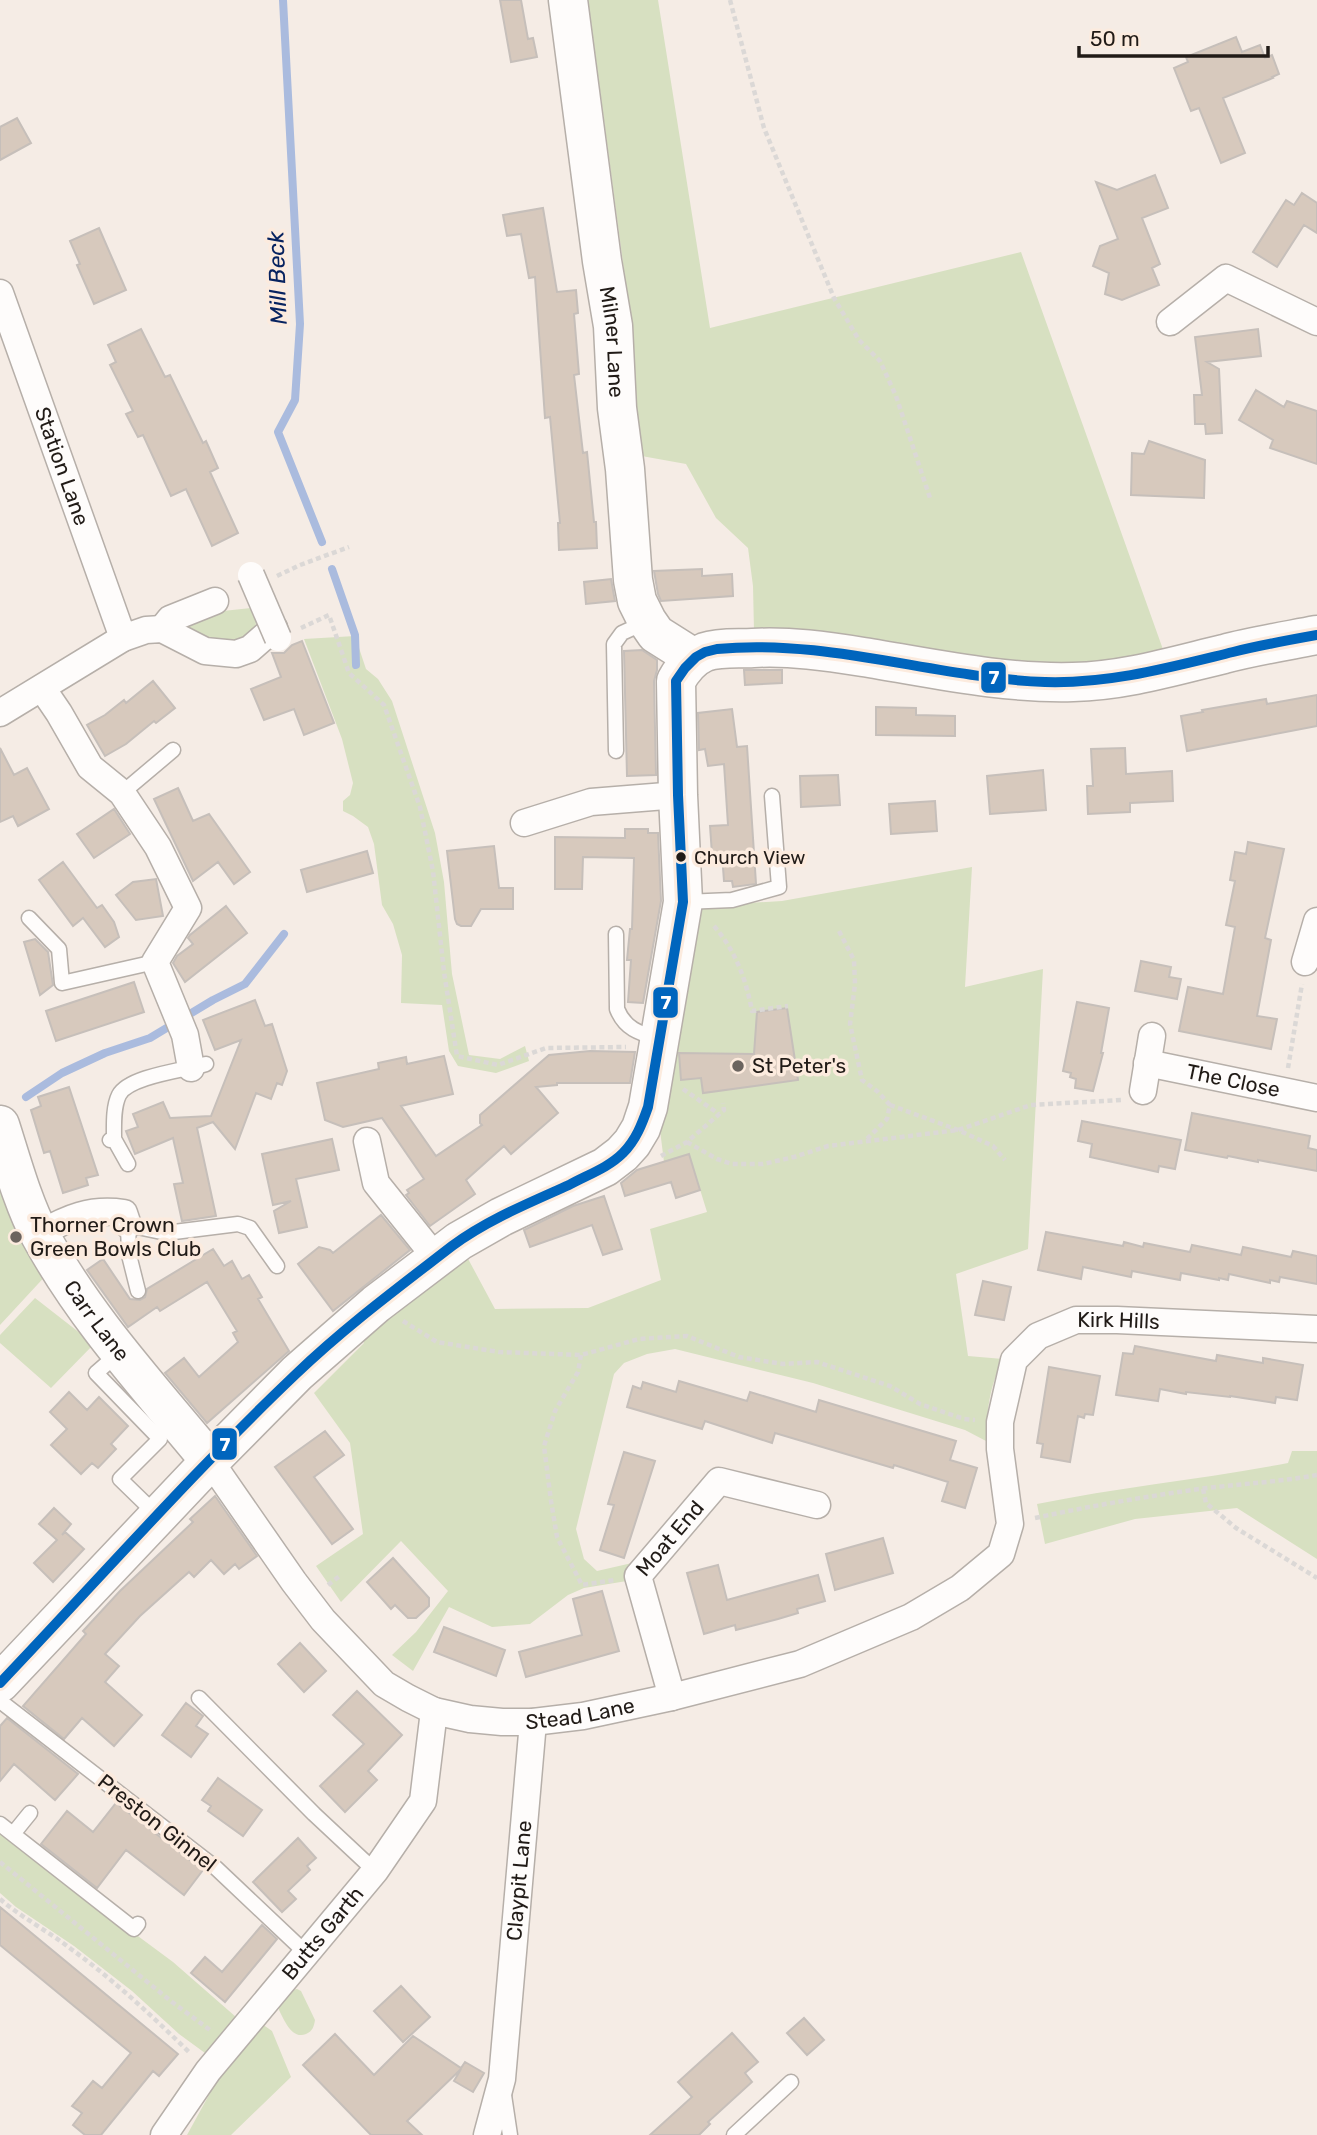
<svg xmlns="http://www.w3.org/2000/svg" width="1317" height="2135" font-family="Rubik,sans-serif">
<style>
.green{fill:#d7e0c1}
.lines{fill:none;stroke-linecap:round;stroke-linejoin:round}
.stream{stroke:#aabbde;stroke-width:8}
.building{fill:#d7c9bd;stroke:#c6bfba;stroke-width:2}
.lane-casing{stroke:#b6afa9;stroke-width:17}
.street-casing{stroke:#b6afa9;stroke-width:29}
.secondary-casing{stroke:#b6afa9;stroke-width:41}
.path{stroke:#dbd8d6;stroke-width:4.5;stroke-dasharray:5 3.5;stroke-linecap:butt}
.lane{stroke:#fefcfb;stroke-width:14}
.street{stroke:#fefcfb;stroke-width:26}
.secondary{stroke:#fefcfb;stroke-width:38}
.street-bridge-casing{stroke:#b6afa9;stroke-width:29;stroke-linecap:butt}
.street-bridge{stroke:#fefcfb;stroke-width:26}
.bus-1-casing{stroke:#fcebde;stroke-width:16}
.bus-1{stroke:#0065bd;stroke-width:10}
.bus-dot{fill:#211b17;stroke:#fcebde;stroke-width:2.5}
.poi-dot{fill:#6b645f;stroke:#fcebde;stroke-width:2.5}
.labels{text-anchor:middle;stroke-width:7;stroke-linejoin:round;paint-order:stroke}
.bus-label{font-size:19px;fill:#211b17;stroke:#fcebde;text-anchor:start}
.street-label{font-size:21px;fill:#211b17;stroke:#fcebde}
.poi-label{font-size:21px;fill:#211b17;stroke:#fcebde;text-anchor:start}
.water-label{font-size:23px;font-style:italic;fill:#072360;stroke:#fcebde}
.line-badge{stroke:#fcebde;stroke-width:2.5}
.badge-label{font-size:19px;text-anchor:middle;font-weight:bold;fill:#fff}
</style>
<rect width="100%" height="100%" fill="#f5ece5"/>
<!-- green -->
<path class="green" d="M588 0H658L710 328 1021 252 1165 655 1081 665 1002 660 754 631 753 586 748 548 716 518 686 464 636 455 634 346Z
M251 608C263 619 253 637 239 643 235 644 210 644 206 642 197 640 187 628 180 622L223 611Z
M355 636 366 669 378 679 392 701 435 833 444 882 452 974 469 1055 500 1059 525 1046 529 1061 496 1073 458 1066 449 1051 442 1005 401 1003 402 955 393 924 382 905 374 844 368 827 353 816 343 811V801L350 795 353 783 342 739 304 639Z
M972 867 965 987 1043 969 1028 1249 956 1274 968 1356 1003 1359C989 1388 987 1410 986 1441L965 1430 813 1383 675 1349 647 1354 624 1363 614 1374 576 1529 584 1559 597 1571 632 1563 651 1561 639 1579 584 1588 568 1595 530 1624 492 1627 449 1607 413 1671 392 1655 416 1632 448 1591 401 1541 341 1602 316 1566 363 1534 350 1443 314 1393 364 1343 359 1335 466 1255 495 1309 588 1308 661 1280 650 1229 707 1212 689 1154 664 1162 660 1130 682 996 696 940 700 906 782 901Z
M0 1169 50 1271 0 1325Z
M35 1298 94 1344 51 1388 0 1343V1335Z
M1292 1451H1317V1559L1237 1508 1135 1519 1045 1544 1037 1504C1120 1487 1205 1479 1288 1463Z
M0 1834 173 1962 236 2017 205 2053 179 2034 132 1991 74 1946 16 1907 0 1893Z
M297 1989 301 1991 315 2020C314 2026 313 2031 306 2034 292 2040 284 2020 279 2010V2006L292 1990Z
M262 2024 272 2031 291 2077 231 2135H187L215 2084Z"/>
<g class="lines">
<!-- stream -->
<path class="stream" d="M283 0 300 324 295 400 278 432 322 542
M332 569 355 635 356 665
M26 1097 62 1073 105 1053 150 1038 213 1000 245 984 284 934"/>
</g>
<!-- building -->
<path class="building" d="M500 0H521L528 39 533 38 537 57 511 62Z
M1236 37 1242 52 1260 45 1265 58 1272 55 1279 74 1272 77 1273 78 1223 98 1245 153 1221 163 1199 108 1191 111 1174 68 1188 62 1186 57Z
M17 118 31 143 0 160V127Z
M1155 175 1168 208 1142 218 1160 264 1152 268 1159 285 1122 300 1105 294 1109 273 1093 266 1100 246 1118 239 1096 182 1117 190Z
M1302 193 1317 203V233L1304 225 1277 267 1253 252 1286 200 1294 205Z
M543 208 557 292 576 290 578 313 574 314 579 374 574 375 583 453 587 452 594 522H596L597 548 559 550 558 523H560L550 417 545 418 535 277 529 278 521 234 507 236 503 215Z
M99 228 126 290 94 304 77 265 80 264 70 241Z
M141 329 165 377 170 375 203 443 206 441 218 468 210 472 238 533 212 546 186 489 171 496 143 435 138 437 126 414 133 411 110 365 116 362 108 345Z
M1258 329 1261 356 1207 362 1219 369 1222 433 1206 434 1205 424H1195L1194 395H1202L1195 337Z
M1256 390 1284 407 1287 401 1317 411V464L1270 448 1273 440 1239 420Z
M1149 441 1205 460 1204 498 1131 495 1132 453 1144 454Z
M702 569V576L732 574 733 596 661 601 658 594 654 571Z
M611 579 615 601 586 604 584 582Z
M302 641 334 723 304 735 294 709 264 720 251 689 281 677 272 653H284L292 645Z
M642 650 657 660V670L654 681 656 775 627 776 624 651Z
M744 670H782V683L745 685Z
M153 681 175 708 156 723 154 721 126 744 105 756 87 725 105 715 124 700 126 703Z
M1317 695V726L1187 751 1181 716 1203 712 1202 710 1266 699 1267 704Z
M876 707 916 708V715L955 716V736L876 735Z
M732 709 737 747 747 746 756 884 733 887 732 881H724L722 854H712L710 826 728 825 724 764 708 766 705 749 699 750 698 713Z
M0 748 14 775 27 768 49 809 18 826 13 816 0 822Z
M1125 748 1126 774 1172 771 1173 801 1130 803V812L1088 814 1087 786H1093L1091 749Z
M1043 770 1046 810 990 814 987 776Z
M838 775 840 805 801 807 800 776Z
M178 788 193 821 209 814 250 872 234 884 218 862 193 881 154 799Z
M935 801 937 831 891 834 889 804Z
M114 809 130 834 94 858 77 834Z
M625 829H648V833H658L661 901 643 1003 628 1002 631 960H627L630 929H632L634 858 583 857 582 889H555V837L625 838Z
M1248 842 1284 849 1265 938 1271 940 1257 1016 1277 1019 1271 1049 1179 1031 1188 987 1223 994 1235 927 1226 925 1235 881 1230 880 1235 852 1246 854Z
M494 846 499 888H513V909H481L471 926H461L457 924 455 919 447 851Z
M367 851 373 873 307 892 301 870Z
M63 862 97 908 102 905 114 922 119 937 105 947 83 918 73 926 39 880Z
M156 879 163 916 136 920 116 895 133 882Z
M226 906 247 933 185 982 173 963 177 956 193 944 188 938 190 935Z
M35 939 48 952 53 985 40 995 24 942Z
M1141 961 1171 967 1169 977 1181 979 1177 999 1135 991Z
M134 982 144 1012 56 1041 46 1011Z
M255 1000 265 1026 272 1024 287 1071 282 1085 277 1083 271 1099 256 1093 235 1149 213 1122 197 1128 216 1216 182 1221 174 1184 183 1183 173 1138 135 1154 126 1131 138 1127 133 1114 163 1102 170 1118 211 1116 241 1040 215 1050 203 1020Z
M1077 1002 1109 1008 1101 1053H1103L1093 1091 1075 1088 1076 1079 1070 1077 1071 1073 1063 1071Z
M787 1008 798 1080 703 1093 701 1078 681 1080 679 1053 754 1054 757 1012Z
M590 1051 635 1052 630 1083H557V1085L536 1087 558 1113 511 1154 504 1146 466 1180 475 1194 430 1226 406 1195 409 1193 407 1190 424 1179 382 1118 343 1127 325 1120 317 1083 379 1069 378 1063 406 1057 407 1064 444 1056 453 1094 401 1106 436 1156 482 1125 480 1123V1115L549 1055Z
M69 1087 98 1175 86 1178 88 1185 63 1193 50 1151 44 1153 31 1110 41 1106 38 1097Z
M1192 1113 1310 1136 1308 1148 1317 1150V1171L1258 1160V1162L1228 1156 1227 1158 1185 1150Z
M1082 1121 1181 1140 1175 1169 1159 1166 1158 1172 1090 1157 1092 1144 1078 1141Z
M332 1139 339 1170 296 1179 307 1227 279 1233 274 1211 291 1201 273 1205 262 1154Z
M689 1154 700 1190 676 1198 671 1182 625 1196 621 1183 637 1170Z
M604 1196 622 1249 603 1255 592 1225 530 1247 524 1230 573 1206Z
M381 1215 410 1250 333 1311 298 1264 319 1247 330 1250 333 1253Z
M1046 1232 1123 1246 1124 1242 1143 1247 1144 1243 1190 1252 1192 1245 1241 1255 1243 1247 1291 1257 1293 1251 1317 1256V1284L1280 1277 1279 1282 1270 1280V1283L1229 1274 1228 1280 1219 1278V1280L1181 1273 1180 1280 1132 1271 1131 1277 1083 1267 1081 1279 1038 1270Z
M213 1249 224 1266 232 1261 242 1279 249 1275 262 1297 258 1299 289 1351 207 1423 165 1373 184 1358 199 1377 238 1342 233 1333 237 1331 207 1282 160 1311 157 1307 128 1327 87 1270 103 1259 130 1299 140 1300 145 1297 147 1289Z
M983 1281 1011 1287 1004 1320 975 1315Z
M1135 1346 1216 1361 1217 1355 1263 1363V1358L1303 1365 1297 1400 1276 1397 1275 1403 1230 1396V1397L1186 1392V1394L1160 1389 1158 1401 1116 1395 1123 1353 1133 1354Z
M1049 1367 1100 1376 1093 1415 1085 1414 1084 1418 1078 1416 1070 1462 1041 1457 1043 1444 1037 1443Z
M679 1381 747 1401 750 1392 816 1412 819 1400 956 1441 950 1460 977 1468 965 1508 942 1501 948 1482 894 1465 893 1468 775 1433 772 1443 705 1421 702 1429 627 1407 633 1386 641 1389 643 1382 676 1392Z
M69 1392 87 1410 99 1397 128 1426 111 1444 116 1449 98 1468 92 1463 81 1474 51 1445 67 1429 50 1412Z
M325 1431 344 1455 314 1477 353 1529 332 1544 275 1467Z
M624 1452 655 1461 624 1558 600 1550 614 1505 608 1504Z
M215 1496 257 1556 239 1569 235 1564 224 1574 211 1560 194 1577 189 1572 140 1616 105 1654 119 1666 105 1682 142 1715 114 1746 82 1718 64 1739 23 1706 86 1634 83 1631 120 1591 193 1522 190 1519Z
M54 1508 71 1524 62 1535 65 1532 84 1549 53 1582 34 1563 57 1540 39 1524Z
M883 1538 893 1573 835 1590 826 1554Z
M393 1558 429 1598V1606L416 1618H408L395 1605 391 1609 367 1582Z
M718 1565 727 1600 818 1575 825 1601 797 1609 798 1613 778 1619 736 1630 735 1625 704 1634 687 1573Z
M602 1591 619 1651 526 1677 519 1652 582 1635 573 1599Z
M444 1627 505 1650 496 1676 434 1652Z
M300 1643 326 1671 304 1692 278 1664Z
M357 1691 402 1735 368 1771 377 1780 345 1812 320 1786 364 1744 333 1715Z
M186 1703 203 1716 196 1726 208 1734 191 1757 162 1735Z
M7 1718 78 1774 55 1800 14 1764 0 1781V1726Z
M218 1778 262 1810 243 1836 208 1811 211 1806 202 1800Z
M116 1803 203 1870 184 1895 126 1850 97 1888 41 1844 67 1811 93 1832Z
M298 1838 316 1858 307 1866 310 1870 288 1891 296 1899 282 1912 253 1882Z
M0 1907 178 2054 159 2076 153 2071 101 2135H85L73 2125 82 2113 72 2106 93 2081 102 2088 131 2053 0 1945Z
M262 1925 277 1939 225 2002 191 1973 205 1957 222 1972Z
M401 1986 430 2017 403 2042 374 2011Z
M804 2018 824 2040 807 2055 787 2033Z
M732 2033 758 2062 745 2073 752 2082 708 2122 710 2124 699 2135H650L692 2097 678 2082Z
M335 2034 374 2075 413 2036 461 2068 465 2062 484 2073 473 2092 454 2081 461 2069 407 2121 422 2135H371L303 2065Z"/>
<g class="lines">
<!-- lane casing -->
<g class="lane-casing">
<path id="lane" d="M616 751 614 644 622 633 646 622
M122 793 173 750
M684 902 732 900 779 887 772 796
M29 918 59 949 62 983 155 962
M616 934 617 1009C625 1029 639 1033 659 1039
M114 1139C114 1125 113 1107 119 1095 129 1076 186 1070 206 1064
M110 1140 114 1139 128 1164
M138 1291 129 1255 128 1225 166 1233 238 1224 250 1228 277 1266
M119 1353 96 1373 160 1439 120 1479 157 1515
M199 1698 314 1814 375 1871
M0 1701 216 1868 307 1954
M0 1824 134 1929 138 1924
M13 1834 30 1813
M504 2095 510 2135
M734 2135 791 2082"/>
</g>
<!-- street casing -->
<g class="street-casing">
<g id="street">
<path id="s1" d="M0 293 123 638"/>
<path d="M1170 322 1226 278 1317 322"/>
<path d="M162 629 170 619 215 601"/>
<path d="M42 688 59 713 90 767 122 793 158 847 188 908 155 962 185 1035 191 1068"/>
<path d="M0 713 123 638 146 630 162 629 205 651 236 654 250 649 274 628"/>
<path d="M524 823 591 802 678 795"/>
<path d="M1305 962 1317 921"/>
<path id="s2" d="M1147 1063 1317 1098"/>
<path d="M1143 1091 1152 1036"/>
<path d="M367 1141 376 1183 436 1258"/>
<path d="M39 1234C68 1218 90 1208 124 1213L128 1225"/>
<path id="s3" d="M210 1461 294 1582 323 1620 384 1684 408 1698 434 1711 470 1719 502 1722H533L583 1716 672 1697 800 1664 911 1617 960 1588 1001 1554 1010 1524 1000 1449V1422L1014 1360 1038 1336 1076 1320H1117L1317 1329"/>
<path id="s4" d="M672 1697 638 1576 719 1481 817 1505"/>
<path id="s5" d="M164 2135 208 2071 375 1871 423 1801 434 1711"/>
<path id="s6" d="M487 2135 502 2079 533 1722"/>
</g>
</g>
<!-- secondary casing -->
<g class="secondary-casing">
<g id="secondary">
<path id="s7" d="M568 0 602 261 613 326 617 408 625 469 633 580 637 601 647 621 656 634 694 658"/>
<path id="s8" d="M0 1125C11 1159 23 1204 40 1235 85 1318 150 1388 210 1461"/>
<path d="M0 1683 210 1461 297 1373 376 1304 459 1241 501 1217 605 1167 622 1154 632 1143 641 1128 648 1107 683 902 678 795 676 681C683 668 691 658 705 652 720 647 738 649 753 648 790 646 826 651 863 657 932 668 1003 684 1073 682 1125 681 1174 666 1224 654 1254 646 1286 641 1317 635"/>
</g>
</g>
<!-- path -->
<path class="path" d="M730 0 764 128 834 298 859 340 880 361 896 396 930 498
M277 576 300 565 349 547
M301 628 329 615 349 673 384 705 420 807 433 871 444 972 457 1056 498 1065 546 1048 626 1047
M714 926C735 950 746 979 752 1011L788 1006
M839 931 854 960 855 984 850 1024 862 1080 877 1091 890 1105 887 1119 866 1140
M1288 1068 1302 984
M683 1089 719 1114
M890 1105 958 1130 993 1146 1005 1160
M687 1142 717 1159 732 1164H763L794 1157 828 1146 958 1130 1031 1105 1121 1100
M661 1156 687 1142 724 1110 723 1103
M403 1321 437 1342 499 1352 581 1355 639 1339 687 1336 739 1357 783 1364 817 1362 890 1386 920 1404 964 1419 975 1420
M581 1355 578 1372 555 1411 544 1446 551 1501 557 1537 582 1585 615 1580
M1203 1489 1206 1503 1236 1528 1317 1578
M1035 1518C1090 1506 1144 1497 1199 1489 1239 1484 1278 1482 1317 1475
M328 1585 341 1575
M0 1862 172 2002 210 2030
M0 1899C22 1918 48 1931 71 1949 114 1980 152 2016 190 2053"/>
<!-- lane -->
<use href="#lane" class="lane"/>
<!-- street -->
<use href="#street" class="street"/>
<!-- secondary -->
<use href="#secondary" class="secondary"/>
<!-- street-bridge casing -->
<g class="street-bridge-casing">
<path id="street-bridge" d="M251 575 278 638"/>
</g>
<!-- street-bridge -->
<use href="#street-bridge" class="street-bridge"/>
<!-- bus-1 casing -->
<g class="bus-1-casing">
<path id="bus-1" d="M0 1683C98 1580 194 1471 296 1374 345 1327 399 1287 452 1246 487 1220 529 1203 569 1185 587 1175 608 1168 623 1153 636 1140 642 1124 648 1107L683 902 678 795 676 681 685 668 696 657 705 652 717 649C828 638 935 678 1045 682 1110 684 1171 667 1233 652 1261 645 1289 640 1317 635"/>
</g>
<!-- bus-1 -->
<use href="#bus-1" class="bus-1"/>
</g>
<!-- markers -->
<circle class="bus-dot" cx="681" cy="857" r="6"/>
<g class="poi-dot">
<circle cx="738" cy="1066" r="7"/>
<circle cx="16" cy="1237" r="7"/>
</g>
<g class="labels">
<!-- bus labels -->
<g class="bus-label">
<text x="694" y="864">Church View</text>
</g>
<!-- street labels -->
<g class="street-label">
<text dy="7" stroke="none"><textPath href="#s7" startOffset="345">Milner Lane</textPath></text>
<text dy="7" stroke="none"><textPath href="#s1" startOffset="184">Station Lane</textPath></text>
<text dy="7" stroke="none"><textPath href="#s2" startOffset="88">The Close</textPath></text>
<text dy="7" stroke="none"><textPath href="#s8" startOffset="220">Carr Lane</textPath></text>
<text dy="7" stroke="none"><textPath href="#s3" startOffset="1260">Kirk Hills</textPath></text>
<text dy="7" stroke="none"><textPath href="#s4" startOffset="175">Moat End</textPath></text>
<text dy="7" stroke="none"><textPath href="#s3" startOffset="488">Stead Lane</textPath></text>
<text transform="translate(157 1823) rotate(38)" y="7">Preston Ginnel</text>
<text dy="7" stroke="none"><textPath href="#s6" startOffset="257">Claypit Lane</textPath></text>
<text dy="7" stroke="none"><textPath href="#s5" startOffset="257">Butts Garth</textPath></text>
</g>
<!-- poi labels -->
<g class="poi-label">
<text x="752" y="1073">St Peter's</text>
<text x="30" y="1232">Thorner Crown<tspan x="30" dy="24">Green Bowls Club</tspan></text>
</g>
<!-- water labels -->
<g class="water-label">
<text transform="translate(277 278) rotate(-92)" y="8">Mill Beck</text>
</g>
</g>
<g class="line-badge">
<rect x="980" y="661" width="27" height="33" rx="7" fill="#0065bd"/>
<rect x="652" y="986" width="27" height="33" rx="7" fill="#0065bd"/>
<rect x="211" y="1427" width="27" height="34" rx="7" fill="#0065bd"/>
</g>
<g class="badge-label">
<text x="994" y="684">7</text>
<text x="666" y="1009">7</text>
<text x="225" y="1451">7</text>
</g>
<!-- scale -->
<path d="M1079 46v10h189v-10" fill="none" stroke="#211b17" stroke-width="3.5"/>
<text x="1090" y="46" font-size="21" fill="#211b17" stroke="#fcebde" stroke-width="5" paint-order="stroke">50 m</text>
</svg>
